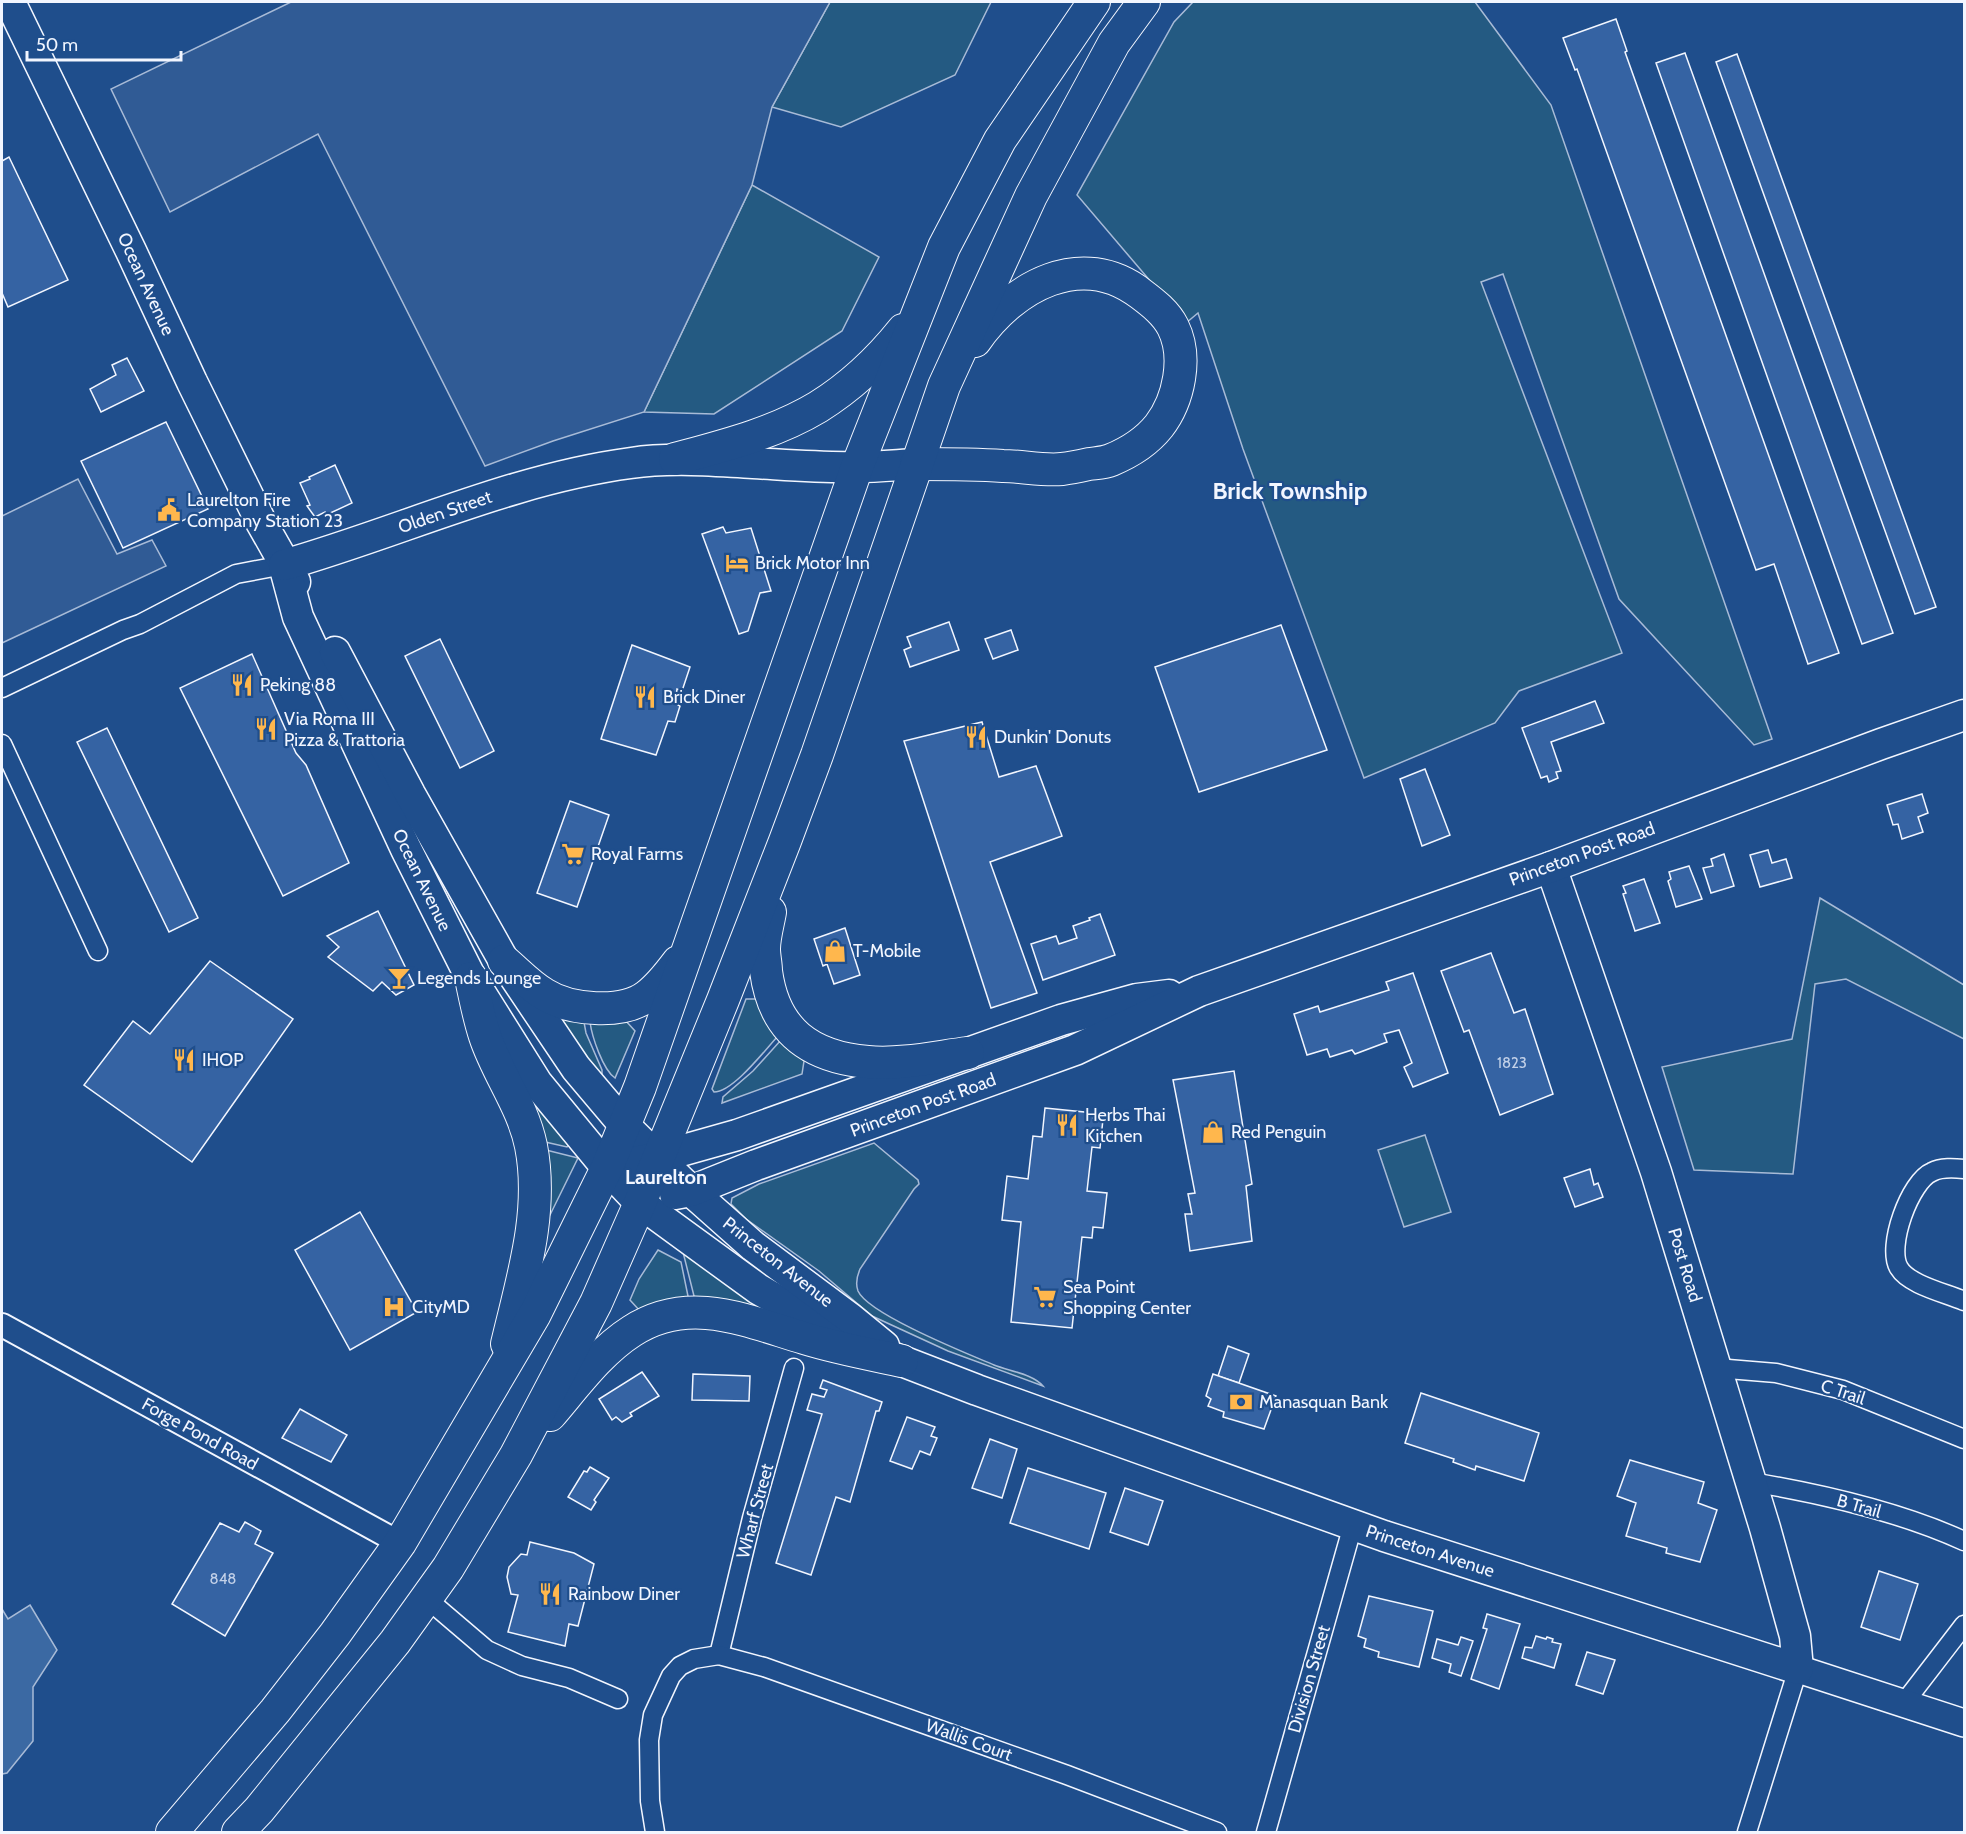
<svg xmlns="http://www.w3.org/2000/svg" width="1966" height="1834" font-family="Cabin,sans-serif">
  <rect width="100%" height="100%" fill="#1f4e8c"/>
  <g fill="#245a82" stroke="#a8bbd7" stroke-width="1.5">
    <polygon points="830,2 991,2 955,75 841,127 772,107"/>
    <polygon points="1193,2 1475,2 1551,105 1772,739 1754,745 1619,599 1503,274 1481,282 1622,653 1519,691 1495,723 1364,778 1243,449 1198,313 1186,323 1077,195 1174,22"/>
    <polygon points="752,185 879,257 842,331 714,414 644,412"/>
    <polygon points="1820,898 1964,985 1964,1039 1846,979 1815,984 1793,1174 1694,1170 1662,1067 1792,1039"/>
    <path d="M746 999H758L778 1036C765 1050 733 1092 714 1092L712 1089Z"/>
    <polygon points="559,1015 584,1022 586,1033 602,1070 602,1076 552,1022"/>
    <path d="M625 1020 635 1031 615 1078C603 1070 592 1037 590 1022Z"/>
    <polygon points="781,1040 804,1061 802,1074 722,1103 723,1097 753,1071"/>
    <polygon points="535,1097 573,1140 567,1147 541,1141 529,1101"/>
    <polygon points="1425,1135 1451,1212 1404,1227 1378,1150"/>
    <path d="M874 1143 918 1180 919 1184 914 1189 860 1269C857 1276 855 1283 858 1291 868 1314 968 1354 994 1365 1009 1371 1033 1374 1043 1386L948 1351 872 1316 819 1271 746 1219 731 1204 732 1198 759 1184Z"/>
    <polygon points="542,1149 578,1158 550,1215 542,1213"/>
    <polygon points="682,1248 764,1306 761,1313 695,1300"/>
    <polygon points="658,1250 681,1262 689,1301 640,1311 630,1300 639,1279"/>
  </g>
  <g fill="#305b95" stroke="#a8bbd7" stroke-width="1.5">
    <polygon points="291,2 830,2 772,107 752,185 644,412 553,441 485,466 318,134 170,212 111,89"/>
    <polygon points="78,479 117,554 152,540 166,566 2,643 2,516"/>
  </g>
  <polygon fill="#3b69a3" stroke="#a8bbd7" stroke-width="1.5" points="30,1605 57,1650 33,1687 33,1741 7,1773 2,1774 2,1609 8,1619"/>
  <g fill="#3563a3" stroke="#f2f6ff" stroke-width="1.5">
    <polygon points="1616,19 1627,51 1625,52 1839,653 1808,664 1774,564 1756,570 1577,69 1575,70 1563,38"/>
    <polygon points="1685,53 1893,633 1862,644 1656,63"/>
    <polygon points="1737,54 1936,607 1915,614 1716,62"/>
    <polygon points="9,157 68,280 8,307 2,293 2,161"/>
    <polygon points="127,358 144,391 101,412 90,389 116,375 112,365"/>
    <polygon points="166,422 208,509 123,548 81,461"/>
    <polygon points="335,465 352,503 326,515 325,512 315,517 307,506 310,505 300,483 310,479 309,477"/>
    <polygon points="723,527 726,533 751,528 771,591 760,593 748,631 739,634 702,534"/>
    <polygon points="949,622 959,650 910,667 904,650 911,647 907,637"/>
    <polygon points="1281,625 1327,750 1199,792 1155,667"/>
    <polygon points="1011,630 1018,650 993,659 985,639"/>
    <polygon points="440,639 494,751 460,768 405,656"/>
    <polygon points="632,645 690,667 682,691 677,689 675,703 680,706 675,722 668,721 656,755 601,739"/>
    <polygon points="252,654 296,753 306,765 349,863 283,896 180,688"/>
    <polygon points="1595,701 1604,723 1551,742 1561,771 1556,772 1558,778 1549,782 1547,776 1541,778 1522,728"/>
    <polygon points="982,722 999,777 1036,766 1062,836 990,862 1037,993 991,1008 904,741"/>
    <polygon points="107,728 198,918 169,932 77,742"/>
    <polygon points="1425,769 1450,835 1422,846 1400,779"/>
    <polygon points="1922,794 1928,813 1918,817 1923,832 1902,839 1898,824 1893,825 1887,805"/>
    <polygon points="570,801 609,815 577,907 537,893"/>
    <polygon points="1768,850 1772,863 1786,859 1792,878 1760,887 1750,855"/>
    <polygon points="1724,854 1734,886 1711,893 1703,868 1713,866 1711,859"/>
    <polygon points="1689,866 1702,899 1676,907 1668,881 1671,879 1669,872"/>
    <polygon points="1644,879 1660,923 1635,931 1623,894 1626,893 1623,886"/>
    <polygon points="378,911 414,985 396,995 382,982 373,991 328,957 339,947 327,936"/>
    <polygon points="1100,914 1115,955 1043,980 1031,944 1056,936 1059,944 1077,938 1073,926 1090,920 1089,918"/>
    <polygon points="845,928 860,975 834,984 827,964 823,966 814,939"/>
    <polygon points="1491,953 1514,1013 1525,1009 1553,1094 1500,1115 1469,1030 1464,1032 1441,971"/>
    <polygon points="210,961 293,1019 192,1162 84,1085 133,1021 150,1034"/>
    <polygon points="1413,973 1448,1073 1413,1087 1404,1067 1412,1063 1399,1030 1384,1034 1387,1042 1355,1054 1352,1050 1330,1057 1327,1049 1307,1055 1294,1014 1318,1006 1320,1012 1389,990 1386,982"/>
    <polygon points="1234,1071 1252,1184 1246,1186 1252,1241 1190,1251 1185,1214 1192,1214 1188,1194 1195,1193 1173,1080"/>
    <polygon points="1045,1108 1094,1113 1093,1118 1103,1119 1100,1148 1092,1147 1087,1191 1107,1193 1103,1228 1093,1227 1092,1238 1082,1237 1072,1328 1011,1322 1021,1222 1002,1220 1007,1176 1028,1179 1033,1136 1042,1137"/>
    <polygon points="1590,1169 1594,1185 1598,1183 1603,1197 1575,1207 1564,1178"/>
    <polygon points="360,1212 417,1312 350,1350 295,1250"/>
    <polygon points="1228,1346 1249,1354 1239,1383 1218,1376"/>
    <polygon points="642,1372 659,1396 630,1413 632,1416 622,1422 616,1417 612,1420 599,1399"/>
    <polygon points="693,1374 750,1376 749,1401 692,1400"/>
    <polygon points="1213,1374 1276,1396 1264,1429 1223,1417 1224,1412 1208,1406 1211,1399 1206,1396"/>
    <polygon points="823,1380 882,1402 879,1411 876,1411 850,1502 836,1497 811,1575 776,1563 822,1414 807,1410 812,1394 824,1397 827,1390 820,1388"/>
    <polygon points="1421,1393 1539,1433 1524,1481 1476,1466 1475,1470 1453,1462 1454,1459 1405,1443"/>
    <polygon points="300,1409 347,1435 331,1462 282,1438"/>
    <polygon points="907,1417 935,1427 931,1436 937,1438 930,1455 920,1451 912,1469 890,1461"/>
    <polygon points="990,1439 1017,1449 1002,1498 972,1488"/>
    <polygon points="1630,1460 1704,1482 1698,1503 1717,1510 1700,1562 1666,1553 1667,1548 1626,1536 1636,1503 1617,1496"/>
    <polygon points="590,1467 609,1478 594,1500 596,1502 591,1510 568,1497 584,1471 587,1472"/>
    <polygon points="1028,1468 1106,1493 1089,1549 1010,1523"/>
    <polygon points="1125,1488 1163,1501 1148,1545 1110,1532"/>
    <polygon points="245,1522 261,1531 255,1544 273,1553 225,1636 172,1604 220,1523 239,1532"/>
    <polygon points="530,1542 574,1553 594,1564 578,1626 569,1624 565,1646 508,1632 518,1595 511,1594 507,1577 509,1567 521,1554 527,1555"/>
    <polygon points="1879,1571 1918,1584 1900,1640 1861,1627"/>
    <polygon points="1369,1596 1433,1611 1419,1667 1378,1657 1379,1652 1364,1647 1366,1639 1358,1636"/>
    <polygon points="1487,1614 1520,1624 1499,1689 1471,1679 1487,1629 1483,1628"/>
    <polygon points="1536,1636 1546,1639 1547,1637 1553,1639 1552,1642 1561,1644 1554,1668 1522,1658 1525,1647 1532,1648"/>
    <polygon points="1461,1637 1473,1641 1461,1676 1449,1672 1451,1664 1432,1658 1437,1639 1458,1645"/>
    <polygon points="1587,1652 1615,1660 1603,1694 1576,1685"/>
  </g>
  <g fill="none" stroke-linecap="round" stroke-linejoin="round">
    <g stroke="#f2f6ff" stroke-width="21">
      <g id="minor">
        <polyline points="2,688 123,630 140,624 236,574 284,565"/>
        <polyline points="2,744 98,951"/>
        <path d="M1964 1169C1954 1168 1941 1167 1932 1172 1910 1181 1886 1247 1899 1268 1909 1285 1946 1293 1964 1301"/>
        <polyline points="1716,1368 1776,1373 1843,1390 1964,1439"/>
        <path d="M1751 1482C1823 1494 1898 1511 1964 1541"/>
        <polyline points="426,1598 487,1650 522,1666 569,1678 618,1699"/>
        <polyline points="719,1655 752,1518 794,1368"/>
        <polyline points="1904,1703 1964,1625"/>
        <polyline points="655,1832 650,1801 649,1740 653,1715 671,1676 680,1666 694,1659 719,1655 764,1667 1067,1775 1217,1832"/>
        <polyline points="1266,1832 1353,1525"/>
        <polyline points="1747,1832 1798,1669"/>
      </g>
    </g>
    <g stroke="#f2f6ff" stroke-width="26">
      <polyline id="tertiary" points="2,1325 400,1543"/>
    </g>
    <g stroke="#f2f6ff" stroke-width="30">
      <polyline id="secondary" points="1798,1669 1964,1723"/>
    </g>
    <g stroke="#f2f6ff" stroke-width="33">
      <g id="primary">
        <polyline points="10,2 131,251 192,382 261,522 295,582"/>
        <polyline points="284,565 298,617 406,849 471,978 537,1083 607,1168 640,1203 758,1289 845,1339 977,1390 1384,1536 1798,1669 1795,1636 1765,1528 1656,1172 1551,867"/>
        <path d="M284 565C400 532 511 479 631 463 672 457 712 461 753 463 788 465 823 468 857 467 877 467 897 465 916 464"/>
        <polyline points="335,652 410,794 504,961 576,1068 625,1126 691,1191 753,1246 851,1319 884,1346"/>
        <polyline points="607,1168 659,1157 737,1135 1061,1020 1137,999 1169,995"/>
        <polyline points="675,1194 691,1191 756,1165 1075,1050 1199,991 1551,867 1881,744 1964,715"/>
      </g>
    </g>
    <g stroke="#f2f6ff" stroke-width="34">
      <g id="trunk">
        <path d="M675 459C723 446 775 433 818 407 850 387 879 360 903 330"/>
        <path d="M916 464C945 464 974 464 1003 466 1022 466 1043 471 1062 469 1071 468 1080 466 1089 464 1096 463 1104 463 1111 460 1128 453 1147 441 1159 426 1179 400 1188 357 1173 327 1166 313 1153 303 1141 294 1082 248 1013 286 975 341"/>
        <path d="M770 912C768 924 764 937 764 949 764 956 766 964 766 971 774 1031 810 1057 868 1062 900 1065 936 1057 968 1053"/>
        <path d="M504 961C517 972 530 986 544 994 569 1010 622 1015 647 996 659 987 669 974 678 962"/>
        <path d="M471 978C475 998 479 1018 485 1036 497 1073 523 1106 531 1146 544 1212 522 1280 507 1344"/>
        <path d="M550 1415C575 1386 599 1352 632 1331 689 1294 747 1321 804 1338 836 1348 869 1354 902 1361"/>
        <polyline points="172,1832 275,1711 335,1634 400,1543 535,1314 607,1168 640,1087 857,467 944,247 1000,140 1094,2"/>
        <polyline points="238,1832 259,1810 395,1642 448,1568 516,1455 596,1303 640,1203 723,1000 785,841 817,755 944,386 1031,196 1114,43 1144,2"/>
      </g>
    </g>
    <use href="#minor" stroke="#1f4e8c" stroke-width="18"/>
    <use href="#tertiary" stroke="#1f4e8c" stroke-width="22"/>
    <use href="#secondary" stroke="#1f4e8c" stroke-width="27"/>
    <use href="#primary" stroke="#1f4e8c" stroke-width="30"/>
    <use href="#trunk" stroke="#1f4e8c" stroke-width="32"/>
    <polyline stroke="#f2f6ff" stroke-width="1.5" stroke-dasharray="8 3" stroke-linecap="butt" points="462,2 465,2"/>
  </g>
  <defs>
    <g id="civic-bare" transform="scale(1.8)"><path d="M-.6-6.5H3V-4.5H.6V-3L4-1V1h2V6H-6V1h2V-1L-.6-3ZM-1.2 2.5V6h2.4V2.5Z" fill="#ffb74d" stroke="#1f4e8c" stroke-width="2.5" paint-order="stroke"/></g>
    <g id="hotel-bare" transform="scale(1.8)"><path d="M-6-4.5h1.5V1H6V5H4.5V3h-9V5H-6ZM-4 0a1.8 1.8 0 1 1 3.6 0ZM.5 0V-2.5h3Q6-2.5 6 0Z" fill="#ffb74d" stroke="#1f4e8c" stroke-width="2.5" paint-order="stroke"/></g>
    <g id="restaurant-bare" transform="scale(1.8)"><path d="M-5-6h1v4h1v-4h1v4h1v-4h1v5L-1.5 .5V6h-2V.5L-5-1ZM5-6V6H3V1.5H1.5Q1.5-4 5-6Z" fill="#ffb74d" stroke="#1f4e8c" stroke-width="2.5" paint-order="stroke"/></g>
    <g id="supermarket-bare" transform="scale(1.8)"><path d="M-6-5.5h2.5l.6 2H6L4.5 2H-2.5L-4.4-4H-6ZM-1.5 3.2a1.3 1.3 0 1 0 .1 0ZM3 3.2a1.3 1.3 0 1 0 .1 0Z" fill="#ffb74d" stroke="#1f4e8c" stroke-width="2.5" paint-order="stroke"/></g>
    <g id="shop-bare" transform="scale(1.8)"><path d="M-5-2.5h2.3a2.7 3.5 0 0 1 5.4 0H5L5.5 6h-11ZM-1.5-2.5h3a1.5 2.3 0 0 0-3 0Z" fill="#ffb74d" stroke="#1f4e8c" stroke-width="2.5" paint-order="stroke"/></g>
    <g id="bar-bare" transform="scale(1.8)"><path d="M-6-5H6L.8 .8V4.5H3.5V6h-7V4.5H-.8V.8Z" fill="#ffb74d" stroke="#1f4e8c" stroke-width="2.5" paint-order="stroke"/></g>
    <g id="hospital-bare" transform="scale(1.8)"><path d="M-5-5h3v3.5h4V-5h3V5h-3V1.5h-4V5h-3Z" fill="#ffb74d" stroke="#1f4e8c" stroke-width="2.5" paint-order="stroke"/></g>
    <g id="bank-bare" transform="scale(1.8)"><path d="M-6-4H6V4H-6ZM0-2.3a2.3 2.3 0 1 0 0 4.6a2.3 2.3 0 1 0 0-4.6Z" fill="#ffb74d" stroke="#1f4e8c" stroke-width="2.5" paint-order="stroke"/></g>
  </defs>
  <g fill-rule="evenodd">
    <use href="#civic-bare" x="169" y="510"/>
    <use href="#hotel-bare" x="737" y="563"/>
    <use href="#restaurant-bare" x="242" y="685"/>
    <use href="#restaurant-bare" x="645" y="697"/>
    <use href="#restaurant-bare" x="266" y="729"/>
    <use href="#restaurant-bare" x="976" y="737"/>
    <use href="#supermarket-bare" x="573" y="854"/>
    <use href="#shop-bare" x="835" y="951"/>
    <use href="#bar-bare" x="399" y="978"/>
    <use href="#restaurant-bare" x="184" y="1060"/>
    <use href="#restaurant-bare" x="1067" y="1125"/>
    <use href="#shop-bare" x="1213" y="1132"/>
    <use href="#supermarket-bare" x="1045" y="1297"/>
    <use href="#hospital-bare" x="394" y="1307"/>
    <use href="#bank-bare" x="1241" y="1402"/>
    <use href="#restaurant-bare" x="550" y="1594"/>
  </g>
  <g text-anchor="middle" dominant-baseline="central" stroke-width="4.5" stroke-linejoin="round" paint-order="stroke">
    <g font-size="15" fill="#c3d1e8">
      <text x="1512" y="1063">1823</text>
      <text x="223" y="1579">848</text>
    </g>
    <g font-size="18" fill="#f2f6ff" stroke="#1f4e8c">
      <text transform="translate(146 284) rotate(65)">Ocean Avenue</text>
      <text transform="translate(445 512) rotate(-19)">Olden Street</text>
      <text transform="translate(1582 854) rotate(-20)">Princeton Post Road</text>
      <text transform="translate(422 880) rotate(64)">Ocean Avenue</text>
      <text transform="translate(923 1105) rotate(-20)">Princeton Post Road</text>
      <text transform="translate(778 1262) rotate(38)">Princeton Avenue</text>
      <text transform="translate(1685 1265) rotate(73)">Post Road</text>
      <text transform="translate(1843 1392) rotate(18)">C Trail</text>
      <text transform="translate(200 1434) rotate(29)">Forge Pond Road</text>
      <text transform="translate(1859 1506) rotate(16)">B Trail</text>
      <text transform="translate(755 1511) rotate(-75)">Wharf Street</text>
      <text transform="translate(1430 1551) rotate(18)">Princeton Avenue</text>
      <text transform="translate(1309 1679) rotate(-74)">Division Street</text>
      <text transform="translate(969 1740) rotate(20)">Wallis Court</text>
    </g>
    <g font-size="18" fill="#f2f6ff" stroke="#1f4e8c" text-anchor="start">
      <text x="187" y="500">Laurelton Fire<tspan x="187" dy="21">Company Station 23</tspan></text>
      <text x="755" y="563">Brick Motor Inn</text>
      <text x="260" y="685">Peking 88</text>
      <text x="663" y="697">Brick Diner</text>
      <text x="284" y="719">Via Roma III<tspan x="284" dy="21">Pizza &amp; Trattoria</tspan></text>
      <text x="994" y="737">Dunkin' Donuts</text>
      <text x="591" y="854">Royal Farms</text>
      <text x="853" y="951">T-Mobile</text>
      <text x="417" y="978">Legends Lounge</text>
      <text x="202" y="1060">IHOP</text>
      <text x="1085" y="1115">Herbs Thai<tspan x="1085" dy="21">Kitchen</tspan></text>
      <text x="1231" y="1132">Red Penguin</text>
      <text x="1063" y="1287">Sea Point<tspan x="1063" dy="21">Shopping Center</tspan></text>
      <text x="412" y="1307">CityMD</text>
      <text x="1259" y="1402">Manasquan Bank</text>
      <text x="568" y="1594">Rainbow Diner</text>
    </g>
    <g font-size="20" font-weight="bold" fill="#f2f6ff" stroke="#1f4e8c">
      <text x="666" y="1177">Laurelton</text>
    </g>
    <g font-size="24" font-weight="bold" fill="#f2f6ff" stroke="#1f4e8c">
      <text x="1290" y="490">Brick Township</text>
    </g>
  </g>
  <rect width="1966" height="1834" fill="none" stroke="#f2f6ff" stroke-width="6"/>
  <path d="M27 51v9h154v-9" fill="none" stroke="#f2f6ff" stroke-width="3"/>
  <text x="36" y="51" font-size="18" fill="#f2f6ff" stroke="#1f4e8c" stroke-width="4.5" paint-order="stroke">50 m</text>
</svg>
